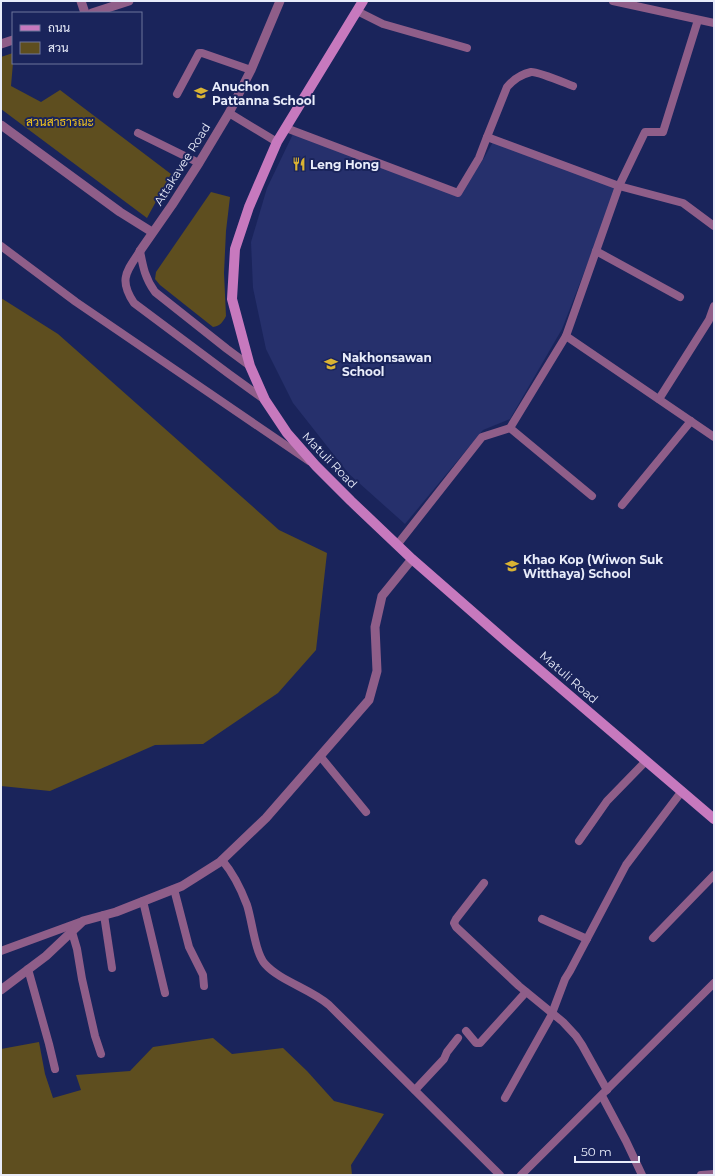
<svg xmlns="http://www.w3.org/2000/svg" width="715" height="1176" font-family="Montserrat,Sarabun,sans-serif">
  <rect width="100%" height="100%" fill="#1a245b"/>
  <polygon fill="#26306c" points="293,134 459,195 484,158 493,142 617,188 562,329 510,419 483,430 405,524 349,474 293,403 266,349 253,288 251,242 267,188"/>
  <g fill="#5e4e1f">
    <polygon points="13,53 13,63 11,86 41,102 60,90 171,174 147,218 1,109 1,57"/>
    <path d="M211 192 230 197 226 231 224 273 226 316C223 322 220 326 213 327L160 285 155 279 156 272Z"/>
    <polygon points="1,298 58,334 279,530 327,553 316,650 278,693 203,744 155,745 50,791 1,786"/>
    <polygon points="213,1038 232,1054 283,1048 307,1071 334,1101 384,1114 351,1165 352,1175 1,1175 1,1049 39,1042 45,1074 53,1098 81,1090 76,1075 130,1071 153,1047"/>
  </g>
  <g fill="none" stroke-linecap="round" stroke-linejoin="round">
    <g stroke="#8f5e89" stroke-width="8">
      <polyline points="613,1 714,23"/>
      <polyline points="357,11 383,24 467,48"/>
      <polyline points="177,94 199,53 202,53 251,70"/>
      <polyline points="229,113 277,142"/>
      <polyline points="286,128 458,193 479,158 487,137 619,186 683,203 714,226"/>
      <polyline points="138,133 199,163"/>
      <path d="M487 137 507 87C513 80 522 74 531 72 537 71 565 83 573 86"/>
      <polyline points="1,246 76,302 309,461"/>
      <path d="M140 251C127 271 118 279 134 303L229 374 265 400"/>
      <path d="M140 251C143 267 145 278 155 292L227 349 250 366"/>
      <polyline points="596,251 680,297"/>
      <polyline points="566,336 714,437"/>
      <polyline points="659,399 709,320 714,306"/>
      <polyline points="510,428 592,496"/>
      <polyline points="622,505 691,421"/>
      <polyline points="397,545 482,437 510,428 566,336 619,186 645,132 663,132 698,20"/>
      <polyline points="320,756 366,812"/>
      <polyline points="579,841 607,801 646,761"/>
      <path d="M222 860C233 873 241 889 247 905 252 920 255 953 265 964 280 981 311 989 329 1005L500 1175"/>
      <polyline points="484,883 456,919 454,923 456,927 519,986 563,1022 576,1036 582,1045 607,1090"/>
      <polyline points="174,889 189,947 203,975 204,986"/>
      <polyline points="143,901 165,993"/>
      <polyline points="104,915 112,968"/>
      <polyline points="542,919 587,939"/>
      <polyline points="72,932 77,949 82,979 95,1036 101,1054"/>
      <polyline points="653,938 714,875"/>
      <polyline points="1,951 80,922"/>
      <polyline points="28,969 49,1044 55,1069"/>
      <polyline points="466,1031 476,1043 480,1043 526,992"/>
      <polyline points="415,1090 444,1059 447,1052 458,1038"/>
      <polyline points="602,1096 626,1141 642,1175"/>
      <polyline points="505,1098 551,1016 565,979 570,971 626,865 682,791"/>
      <polyline points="521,1175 714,983"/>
      <polyline points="701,1175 714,1174"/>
    </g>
    <g stroke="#8f5e89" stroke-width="9">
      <polyline points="81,1 85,13"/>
      <polyline points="92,13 129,1"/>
      <polyline points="1,44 13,40"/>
      <polyline points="1,125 120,212 152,232"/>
      <polyline points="140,251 172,205 199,163 229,113 251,70 280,1"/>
      <polyline points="1,990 46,956 83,921 116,912 182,886 220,862 266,818 369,700 377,671 375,627 382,596 412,559"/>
    </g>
    <polyline stroke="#c779be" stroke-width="10" points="363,1 277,142 249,207 235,249 232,299 250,366 265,400 287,433 316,466 351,501 412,559 508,643 714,819"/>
  </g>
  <defs>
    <g id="school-bare" transform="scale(1.08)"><path d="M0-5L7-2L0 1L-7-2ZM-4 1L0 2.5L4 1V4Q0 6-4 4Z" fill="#dab333" stroke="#1a245b" stroke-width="2.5" paint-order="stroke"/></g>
    <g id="restaurant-bare" transform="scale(1.08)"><path d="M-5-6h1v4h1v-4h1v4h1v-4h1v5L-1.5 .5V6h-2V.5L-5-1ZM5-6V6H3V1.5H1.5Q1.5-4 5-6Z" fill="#dab333" stroke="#1a245b" stroke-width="2.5" paint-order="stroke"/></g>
  </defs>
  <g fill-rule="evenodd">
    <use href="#school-bare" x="201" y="93"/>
    <use href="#restaurant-bare" x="299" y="164"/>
    <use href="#school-bare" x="331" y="364"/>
    <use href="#school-bare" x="512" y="566"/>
  </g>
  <g text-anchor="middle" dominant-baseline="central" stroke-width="4" stroke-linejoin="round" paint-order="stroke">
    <g font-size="12" font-weight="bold" fill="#e8ecfa" stroke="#1a245b" text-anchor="start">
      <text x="212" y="86">Anuchon<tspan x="212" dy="14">Pattanna School</tspan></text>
      <text x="310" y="164">Leng Hong</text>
      <text x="342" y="357">Nakhonsawan<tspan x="342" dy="14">School</tspan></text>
      <text x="523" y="559">Khao Kop (Wiwon Suk<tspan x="523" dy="14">Witthaya) School</tspan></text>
    </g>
    <g font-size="12" fill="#efc21e" stroke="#1a245b">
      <text x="60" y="121">สวนสาธารณะ</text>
    </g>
    <g font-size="12" fill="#e8ecfa" stroke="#1a245b">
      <text transform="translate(182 164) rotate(-58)">Attakavee Road</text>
      <text transform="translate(330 460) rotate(46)">Matuli Road</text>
      <text transform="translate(569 677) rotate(41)">Matuli Road</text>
    </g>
  </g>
  <rect width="715" height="1176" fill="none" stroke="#e8ecfa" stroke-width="4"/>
  <rect x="12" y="12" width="130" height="52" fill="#1a245b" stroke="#6c749b"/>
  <rect x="20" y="25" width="20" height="6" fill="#c779be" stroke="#6c749b"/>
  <text x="48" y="32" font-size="12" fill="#e8ecfa">ถนน</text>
  <rect x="20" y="42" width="20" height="12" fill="#5e4e1f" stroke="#6c749b"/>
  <text x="48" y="52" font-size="12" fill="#e8ecfa">สวน</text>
  <path d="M575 1156v6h64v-6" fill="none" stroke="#e8ecfa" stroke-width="2"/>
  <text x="581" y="1156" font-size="12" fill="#e8ecfa" stroke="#1a245b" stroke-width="3" paint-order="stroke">50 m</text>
</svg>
